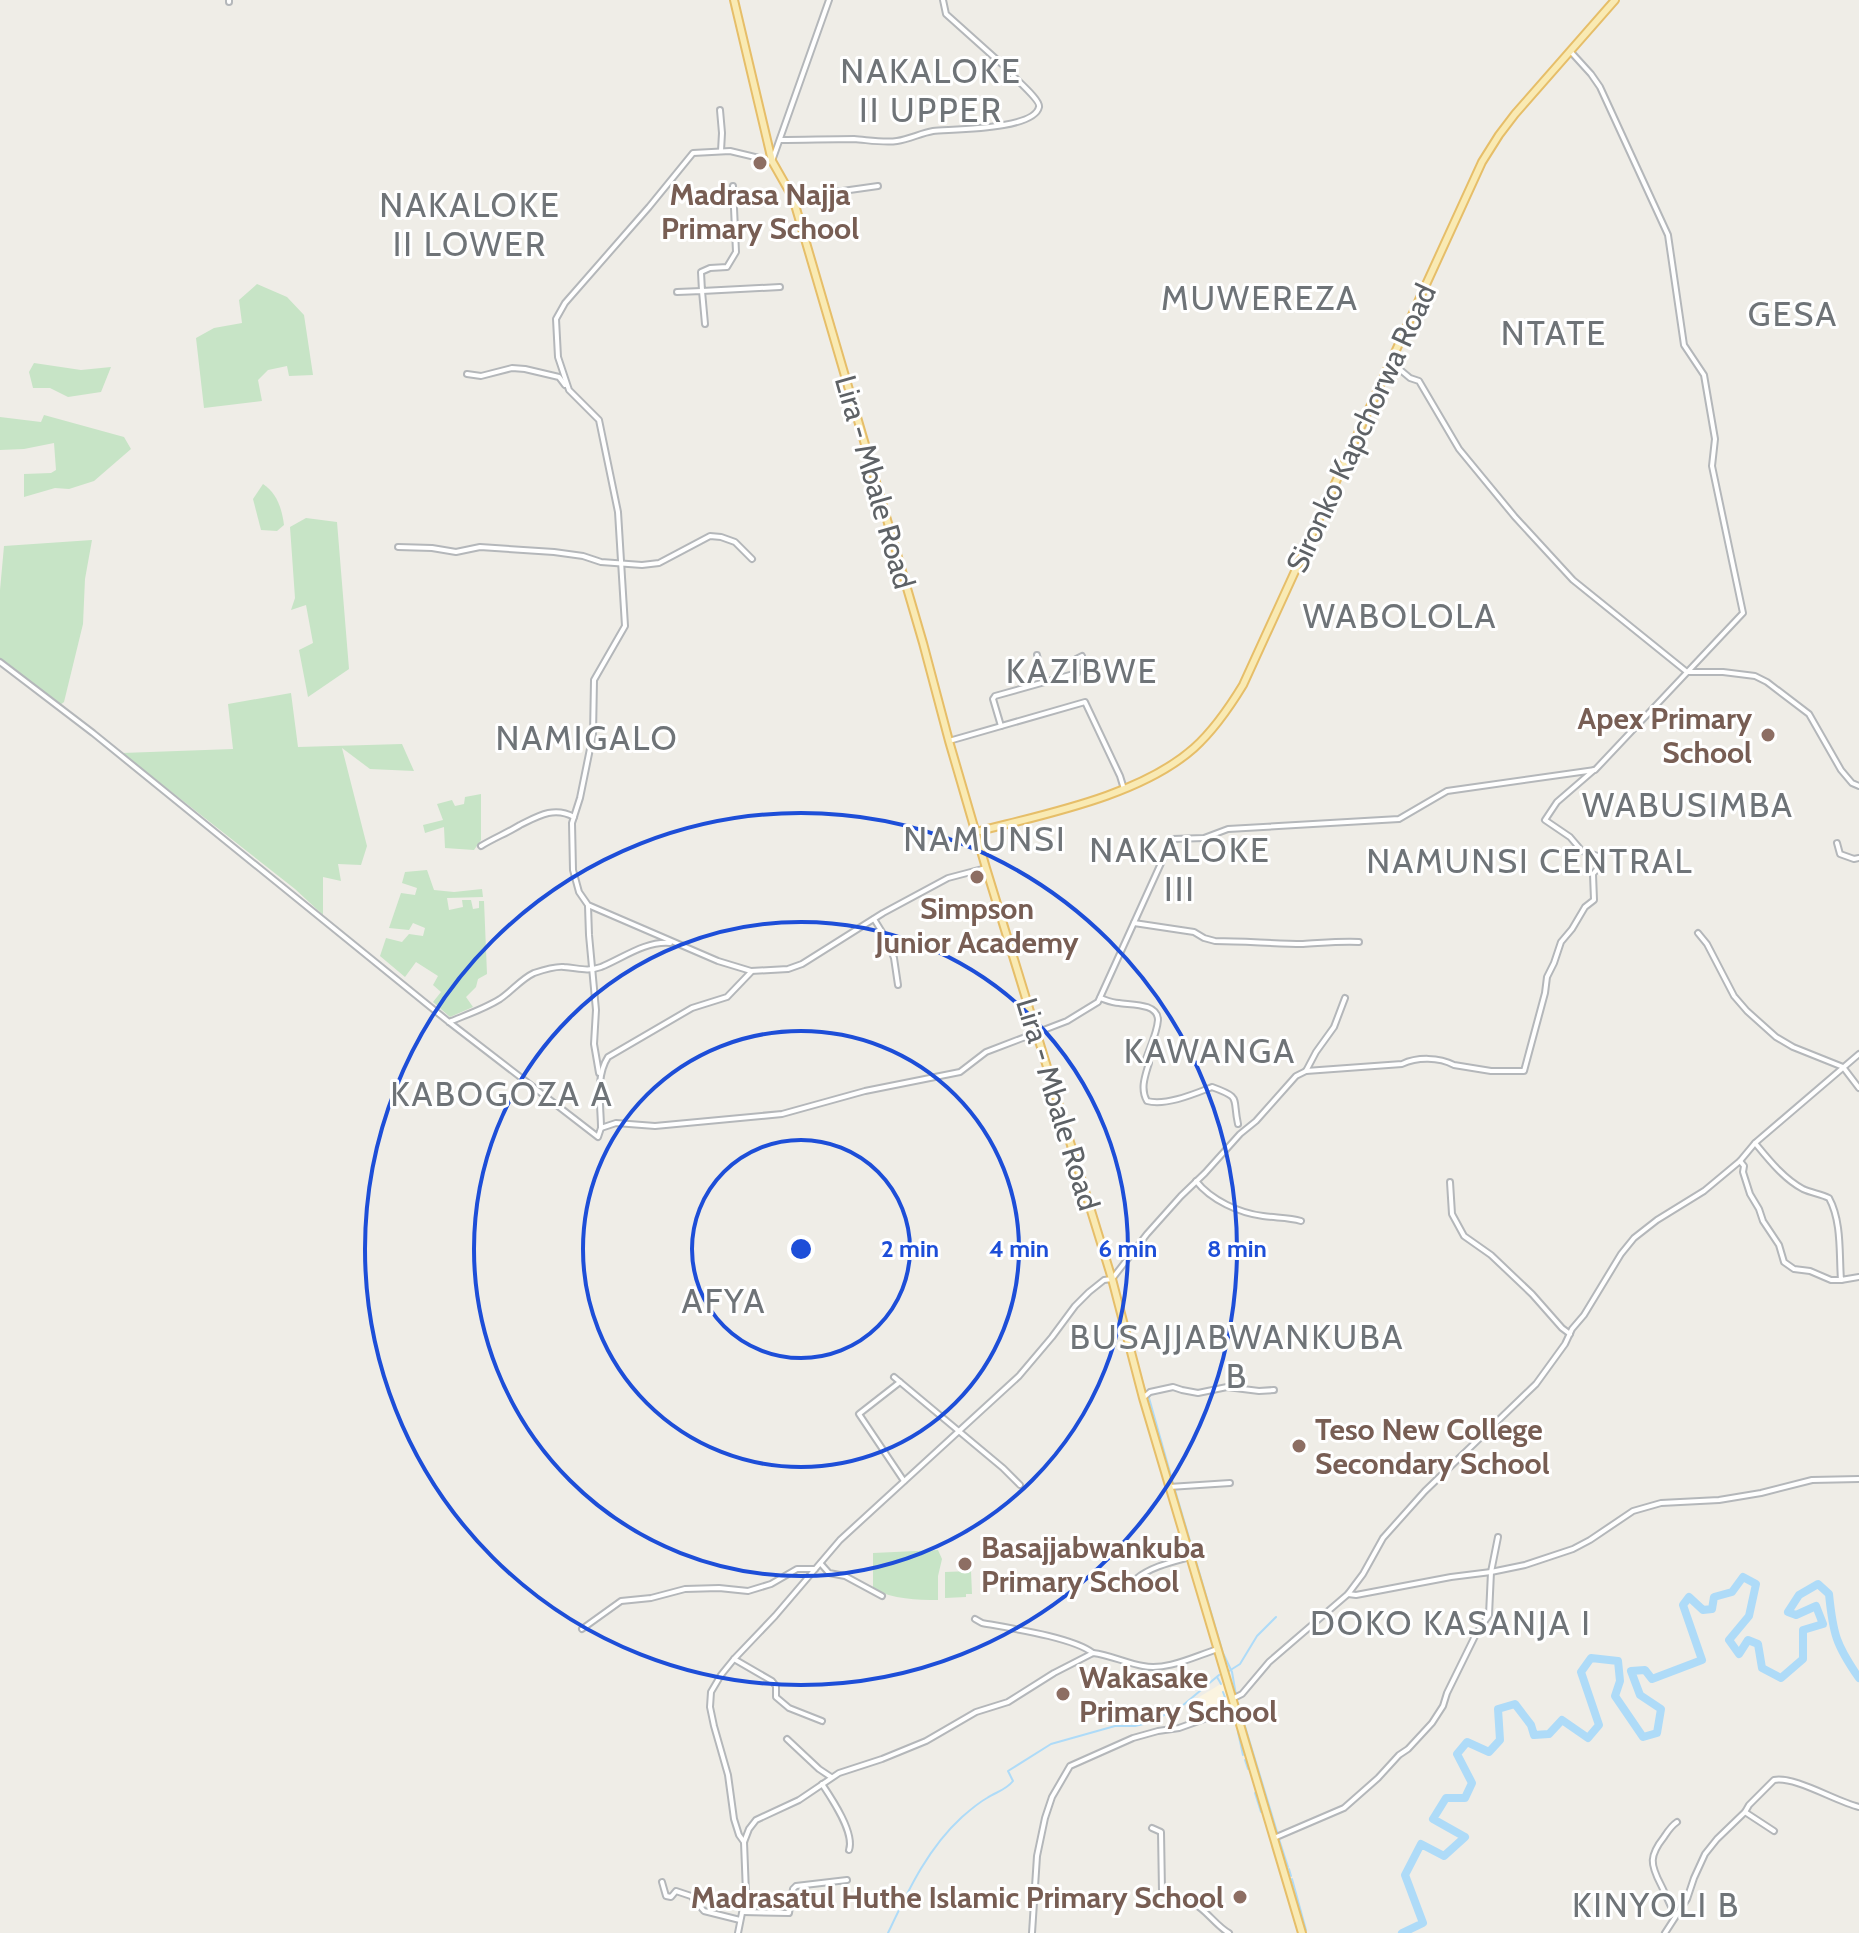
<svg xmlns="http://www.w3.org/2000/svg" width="1859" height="1933" font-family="Cabin,sans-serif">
  <rect width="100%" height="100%" fill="#efede7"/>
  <polygon fill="#fbf4e0" points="1224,1682 1231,1706 1201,1717 1191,1702"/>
  <g fill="#c7e4c6">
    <polygon points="257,284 287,297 304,315 313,375 289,376 287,366 268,370 258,380 262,401 204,408 196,338 214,328 242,323 239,300"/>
    <polygon points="34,363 81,370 111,367 101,392 68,397 50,388 33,388 29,372"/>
    <polygon points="44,415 124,437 131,449 94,481 69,489 55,488 24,497 24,474 51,473 56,470 54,443 24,449 0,450 0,417 41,422"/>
    <path d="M263 484C277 493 282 509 284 525L277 531 261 530 253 499Z"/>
    <polygon points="306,518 337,522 349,669 308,697 299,650 313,643 306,605 291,610 295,598 290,527"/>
    <polygon points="92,540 85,579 83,624 64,702 60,705 0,659 0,590 4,546"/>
    <polygon points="291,693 298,747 402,744 414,771 370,769 342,748 367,846 361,865 338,864 341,881 323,877 323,915 295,889 122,753 233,749 228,704"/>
    <polygon points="481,794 481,840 474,850 445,848 444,827 425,833 423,825 443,820 437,804 452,800 455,806 464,804 465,797"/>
    <polygon points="427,870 434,890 454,892 482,889 483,897 447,898 449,910 463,907 462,900 471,900 473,909 479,908 479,901 484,901 487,974 478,979 476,987 466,997 473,1007 450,1017 433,1002 441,992 433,985 438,976 416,962 405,977 380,956 386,938 402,942 409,934 423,936 425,928 413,923 409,930 389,928 401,893 415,895 417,888 402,883 405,872"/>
    <path d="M938 1550 942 1559 938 1576V1600C917 1600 893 1599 873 1589V1553Z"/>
    <polygon points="971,1571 972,1594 966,1594 966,1597 945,1598 945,1572"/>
  </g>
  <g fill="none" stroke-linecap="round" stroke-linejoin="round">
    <g stroke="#aedbf8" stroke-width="2">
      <polyline points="1136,1360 1145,1390"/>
      <polyline points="1149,1398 1173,1483"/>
      <polyline points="1175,1490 1223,1653 1232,1672 1236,1695"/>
      <polyline points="1229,1671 1240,1664 1257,1636 1276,1617"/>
      <polyline points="1217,1677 1221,1684"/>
      <polyline points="1223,1692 1226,1700"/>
      <polyline points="1238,1703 1241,1713"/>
      <polyline points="1230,1713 1234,1720"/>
      <polyline points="1244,1723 1278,1835"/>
      <polyline points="1238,1732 1243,1755"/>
      <polyline points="1245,1760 1248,1769"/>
      <polyline points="1255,1793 1261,1812"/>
      <polyline points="1279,1839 1288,1867"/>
      <polyline points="1289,1869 1291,1876"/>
      <polyline points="1292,1879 1306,1930"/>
      <path d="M888 1933C908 1891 927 1849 962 1817 970 1810 978 1803 987 1798 996 1792 1006 1790 1013 1781L1008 1771 1051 1744 1115 1726H1135L1148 1723 1182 1706 1219 1675"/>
    </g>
    <path stroke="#aedbf8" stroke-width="8" d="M1402 1933 1423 1923 1405 1875 1421 1844 1444 1856 1465 1837 1433 1819 1446 1798H1465L1472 1783 1457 1754 1467 1742 1489 1752 1500 1740 1498 1709 1515 1704 1531 1725 1534 1735 1549 1734 1562 1720 1588 1738 1599 1725 1581 1672 1591 1658 1618 1661 1620 1681 1615 1696 1643 1737 1657 1733 1661 1709 1640 1695 1631 1671 1645 1670 1652 1679 1702 1660 1683 1605 1689 1597 1703 1610 1712 1609 1714 1597 1732 1592 1743 1577 1756 1584 1749 1616 1729 1640 1739 1654 1748 1640 1758 1644 1762 1668 1781 1678 1803 1659V1630L1823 1624 1816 1606 1796 1615 1788 1612 1799 1595 1818 1584 1829 1594C1833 1634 1836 1645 1859 1678"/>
    <g stroke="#b4b7ba" stroke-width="8">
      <g id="minor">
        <polyline points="829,0 772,161 730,151 693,153 649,207 565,303 556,319 558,357 569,390 599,420 618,512 625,626 594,680 593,734 580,798 572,823 573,870 579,892 588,905 718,961 751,971 788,969 802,964 883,913 948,878 986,868"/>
        <polyline points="229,2 229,0"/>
        <polyline points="720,110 722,133 721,151"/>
        <path d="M780 140C804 140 829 139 854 139 868 140 884 143 897 141 910 139 921 133 933 131 952 129 1034 130 1039 107 1041 99 1010 75 1004 66L946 14 943 0"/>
        <polyline points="733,186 736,252 727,267 710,268 701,272 702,291 780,287"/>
        <polyline points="793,198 878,186"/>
        <polyline points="677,292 702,291 705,324"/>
        <polyline points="1391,362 1410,378 1419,381 1459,449 1515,517 1573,580 1687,672 1723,672 1755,676 1767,682 1809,714 1841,770 1852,783 1859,786"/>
        <polyline points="467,374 481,376 512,368 525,369 559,377 565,385"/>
        <polyline points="398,547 432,548 456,552 480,547 554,552 583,556 601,562 642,565 659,563 710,536 721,537 735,542 752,559"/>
        <polyline points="1037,655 1043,682"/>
        <polyline points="0,662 93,733 449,1022 598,1137 601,1128 616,1123 655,1126 782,1114 865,1091 960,1072 986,1052 1067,1021 1098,1002 1172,839 1204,838 1228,829 1399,819 1447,791 1595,770 1743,613 1712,466 1715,439 1704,375 1684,345 1668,235 1600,87 1591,74 1571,52"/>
        <polyline points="1001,726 993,699 995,696 1077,673 1076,659 1082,656"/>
        <polyline points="949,741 1085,702 1120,776 1124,789"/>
        <polyline points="1837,843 1840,854 1854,859 1859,858"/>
        <path d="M481 846C494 838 507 833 520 825 538 816 554 806 574 817"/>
        <polyline points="588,906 589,935 596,1010 594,1044 599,1073"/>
        <polyline points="874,919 887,940 894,958 898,985"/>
        <path d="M1134 923 1194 932 1204 938 1215 941C1245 941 1274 944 1303 944 1322 943 1340 941 1359 942"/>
        <polyline points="1698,933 1707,944 1734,996 1747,1011 1776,1037 1793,1047 1843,1067 1859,1088"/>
        <path d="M1100 998C1106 1000 1112 1003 1119 1003 1131 1005 1158 1003 1158 1020 1157 1033 1150 1047 1146 1059L1149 1063C1145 1076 1140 1089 1147 1101 1166 1106 1194 1094 1212 1087 1242 1098 1232 1097 1238 1124"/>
        <path d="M449 1022C466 1015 484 1009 500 999 512 991 521 979 534 973 543 970 555 966 564 967 579 968 586 972 601 967 623 958 645 941 670 943"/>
        <path d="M1306 1071 1402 1064C1417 1057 1439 1057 1454 1065L1491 1071H1524L1545 993 1547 977 1554 963 1561 942 1572 929 1585 907 1594 900 1593 874 1599 867 1601 857 1582 851 1570 837 1545 820 1557 802 1594 770"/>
        <path d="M601 1128C601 1106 595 1077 608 1057L692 1008 727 997 751 972"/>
        <path d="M1755 1143C1769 1160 1784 1179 1803 1189 1812 1193 1821 1194 1829 1198 1842 1222 1839 1254 1841 1280L1859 1277"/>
        <polyline points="1740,1161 1744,1166 1743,1172 1750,1194 1759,1209 1763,1221 1779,1245 1784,1262 1794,1269 1810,1271 1831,1280 1841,1280"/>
        <path d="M1196 1181C1211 1200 1239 1213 1263 1216 1276 1218 1289 1217 1301 1221"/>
        <polyline points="1450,1182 1452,1214 1464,1236 1491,1255 1532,1294 1562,1328 1570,1334"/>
        <polyline points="894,1377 1003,1468 1020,1485"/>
        <polyline points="900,1382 859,1414 904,1481"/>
        <polyline points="1143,1398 1150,1392 1173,1387 1182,1390 1198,1393 1227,1387 1259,1391 1274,1390"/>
        <polyline points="1169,1487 1230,1483"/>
        <polyline points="821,1564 829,1573 845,1576 882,1596"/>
        <path d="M1136 1579C1150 1567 1172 1562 1190 1557"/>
        <polyline points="1348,1594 1356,1595 1451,1577 1491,1572 1525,1565 1573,1549 1590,1540 1633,1511 1661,1503 1719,1500 1761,1493 1812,1480 1859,1479"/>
        <path d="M975 1619 982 1623C1009 1628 1072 1637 1093 1653"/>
        <polyline points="582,1629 621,1601 651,1598 685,1589 719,1588 748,1591 771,1584 797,1569 815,1569"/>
        <polyline points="734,1659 772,1681 776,1686 776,1697 789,1708 822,1721"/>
        <polyline points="1232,1699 1242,1694 1269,1662 1348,1594 1363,1574 1383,1538 1425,1491 1536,1384 1565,1344 1572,1329 1584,1315 1621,1254 1634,1238 1657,1220 1704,1191 1740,1161 1755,1143 1859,1054"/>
        <polyline points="787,1739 819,1769 831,1777"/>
        <path d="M822 1784C832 1799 855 1833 849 1850"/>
        <polyline points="1745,1812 1774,1831"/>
        <path d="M1152 1828 1161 1832 1162 1891C1174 1897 1188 1899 1199 1907 1210 1915 1218 1927 1229 1933"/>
        <polyline points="1274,1838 1344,1808 1378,1778 1399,1755 1408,1749 1432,1723 1443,1706 1447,1693 1476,1634 1489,1615 1491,1572 1498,1537"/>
        <polyline points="744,1842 739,1835 734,1819 728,1775 714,1726 710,1707 711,1692 721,1675 734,1659 775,1616 840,1540 1019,1376 1052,1337 1075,1306 1089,1292 1104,1280 1112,1279 1147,1234 1181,1196 1205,1173 1240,1134 1256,1121 1296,1076 1306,1071 1316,1052 1334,1027 1345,998"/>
        <polyline points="662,1882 666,1896 671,1897 676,1891 691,1896 704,1911 740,1920"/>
        <polyline points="743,1912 789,1913 793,1889 796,1886 847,1880"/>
        <path d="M1675 1915C1670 1905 1666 1895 1661 1885 1650 1864 1649 1856 1664 1837 1668 1831 1671 1826 1677 1822"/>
        <path d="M738 1933 746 1893 744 1842 749 1829 756 1820 799 1800 839 1773 882 1759 926 1741 976 1712 1008 1702 1054 1673 1093 1653C1110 1655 1126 1663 1143 1666 1167 1671 1195 1656 1218 1649"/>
        <polyline points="1032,1933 1037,1856 1045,1818 1052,1797 1070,1766 1133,1738 1158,1731 1179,1728 1235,1708"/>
        <path d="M1665 1933 1687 1899 1694 1878 1705 1854 1717 1839 1745 1812 1749 1805 1774 1780C1795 1776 1835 1801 1859 1807"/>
      </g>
    </g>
    <g stroke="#e6be69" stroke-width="10">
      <g id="primary">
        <polyline points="734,0 772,161 793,198 923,643 949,741 986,868 1112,1279 1143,1398 1302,1933"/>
        <path d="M976 832C1045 814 1140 796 1194 748 1214 730 1229 708 1243 685L1482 162 1499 135 1515 114 1615 0"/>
      </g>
    </g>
    <use href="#minor" stroke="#fff" stroke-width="4"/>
    <use href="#primary" stroke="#f9eab3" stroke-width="6"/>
  </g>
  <g fill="none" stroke="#1d4ed8" stroke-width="4">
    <circle cx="801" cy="1249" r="109"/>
    <circle cx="801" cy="1249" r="218"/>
    <circle cx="801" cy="1249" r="327"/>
    <circle cx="801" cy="1249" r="436"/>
  </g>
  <g fill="#8d6e63" stroke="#fff" stroke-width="3">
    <circle cx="760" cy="163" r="8"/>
    <circle cx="1768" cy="735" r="8"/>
    <circle cx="977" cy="877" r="8"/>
    <circle cx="1299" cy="1446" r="8"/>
    <circle cx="965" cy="1564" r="8"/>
    <circle cx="1063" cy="1694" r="8"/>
    <circle cx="1240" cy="1897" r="8"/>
  </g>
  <g text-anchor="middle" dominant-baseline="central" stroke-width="6" stroke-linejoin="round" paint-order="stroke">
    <g font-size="30" font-weight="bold" fill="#785e54" stroke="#fff" text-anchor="start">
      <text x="760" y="194" text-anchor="middle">Madrasa Najja<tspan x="760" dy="34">Primary School</tspan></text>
      <text x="1752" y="718" text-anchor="end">Apex Primary<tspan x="1752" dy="34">School</tspan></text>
      <text x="977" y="908" text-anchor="middle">Simpson<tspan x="977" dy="34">Junior Academy</tspan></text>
      <text x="1315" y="1429">Teso New College<tspan x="1315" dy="34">Secondary School</tspan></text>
      <text x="981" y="1547">Basajjabwankuba<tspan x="981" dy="34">Primary School</tspan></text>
      <text x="1079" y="1677">Wakasake<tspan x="1079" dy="34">Primary School</tspan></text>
      <text x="1224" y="1897" text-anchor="end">Madrasatul Huthe Islamic Primary School</text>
    </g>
    <g font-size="30" fill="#5e6266" stroke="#fff">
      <text transform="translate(1361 428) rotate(-65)">Sironko Kapchorwa Road</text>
      <text transform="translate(875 482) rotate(74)">Lira - Mbale Road</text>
      <text transform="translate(1058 1104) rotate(73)">Lira - Mbale Road</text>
    </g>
    <g font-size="34" letter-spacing="2" fill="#6f7478" stroke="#fff">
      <text x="931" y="71">NAKALOKE<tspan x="931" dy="39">II UPPER</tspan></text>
      <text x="470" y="205">NAKALOKE<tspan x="470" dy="39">II LOWER</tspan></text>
      <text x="1260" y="298">MUWEREZA</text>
      <text x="1793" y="314">GESA</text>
      <text x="1554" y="333">NTATE</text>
      <text x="1400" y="616">WABOLOLA</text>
      <text x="1082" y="671">KAZIBWE</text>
      <text x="587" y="738">NAMIGALO</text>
      <text x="1688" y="805">WABUSIMBA</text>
      <text x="985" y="839">NAMUNSI</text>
      <text x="1180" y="850">NAKALOKE<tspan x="1180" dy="39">III</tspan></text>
      <text x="1530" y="861">NAMUNSI CENTRAL</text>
      <text x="1210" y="1051">KAWANGA</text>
      <text x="502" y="1094">KABOGOZA A</text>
      <text x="724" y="1301">AFYA</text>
      <text x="1237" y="1337">BUSAJJABWANKUBA<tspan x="1237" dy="39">B</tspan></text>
      <text x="1451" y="1623">DOKO KASANJA I</text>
      <text x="1656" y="1905">KINYOLI B</text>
    </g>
  </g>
  <circle cx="801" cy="1249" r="12" fill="#1d4ed8" stroke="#fff" stroke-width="4"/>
  <g font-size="24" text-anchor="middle" font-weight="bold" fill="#1d4ed8" stroke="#fff" stroke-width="6" stroke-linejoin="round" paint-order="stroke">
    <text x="910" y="1257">2 min</text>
    <text x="1019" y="1257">4 min</text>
    <text x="1128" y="1257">6 min</text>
    <text x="1237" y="1257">8 min</text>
  </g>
</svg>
